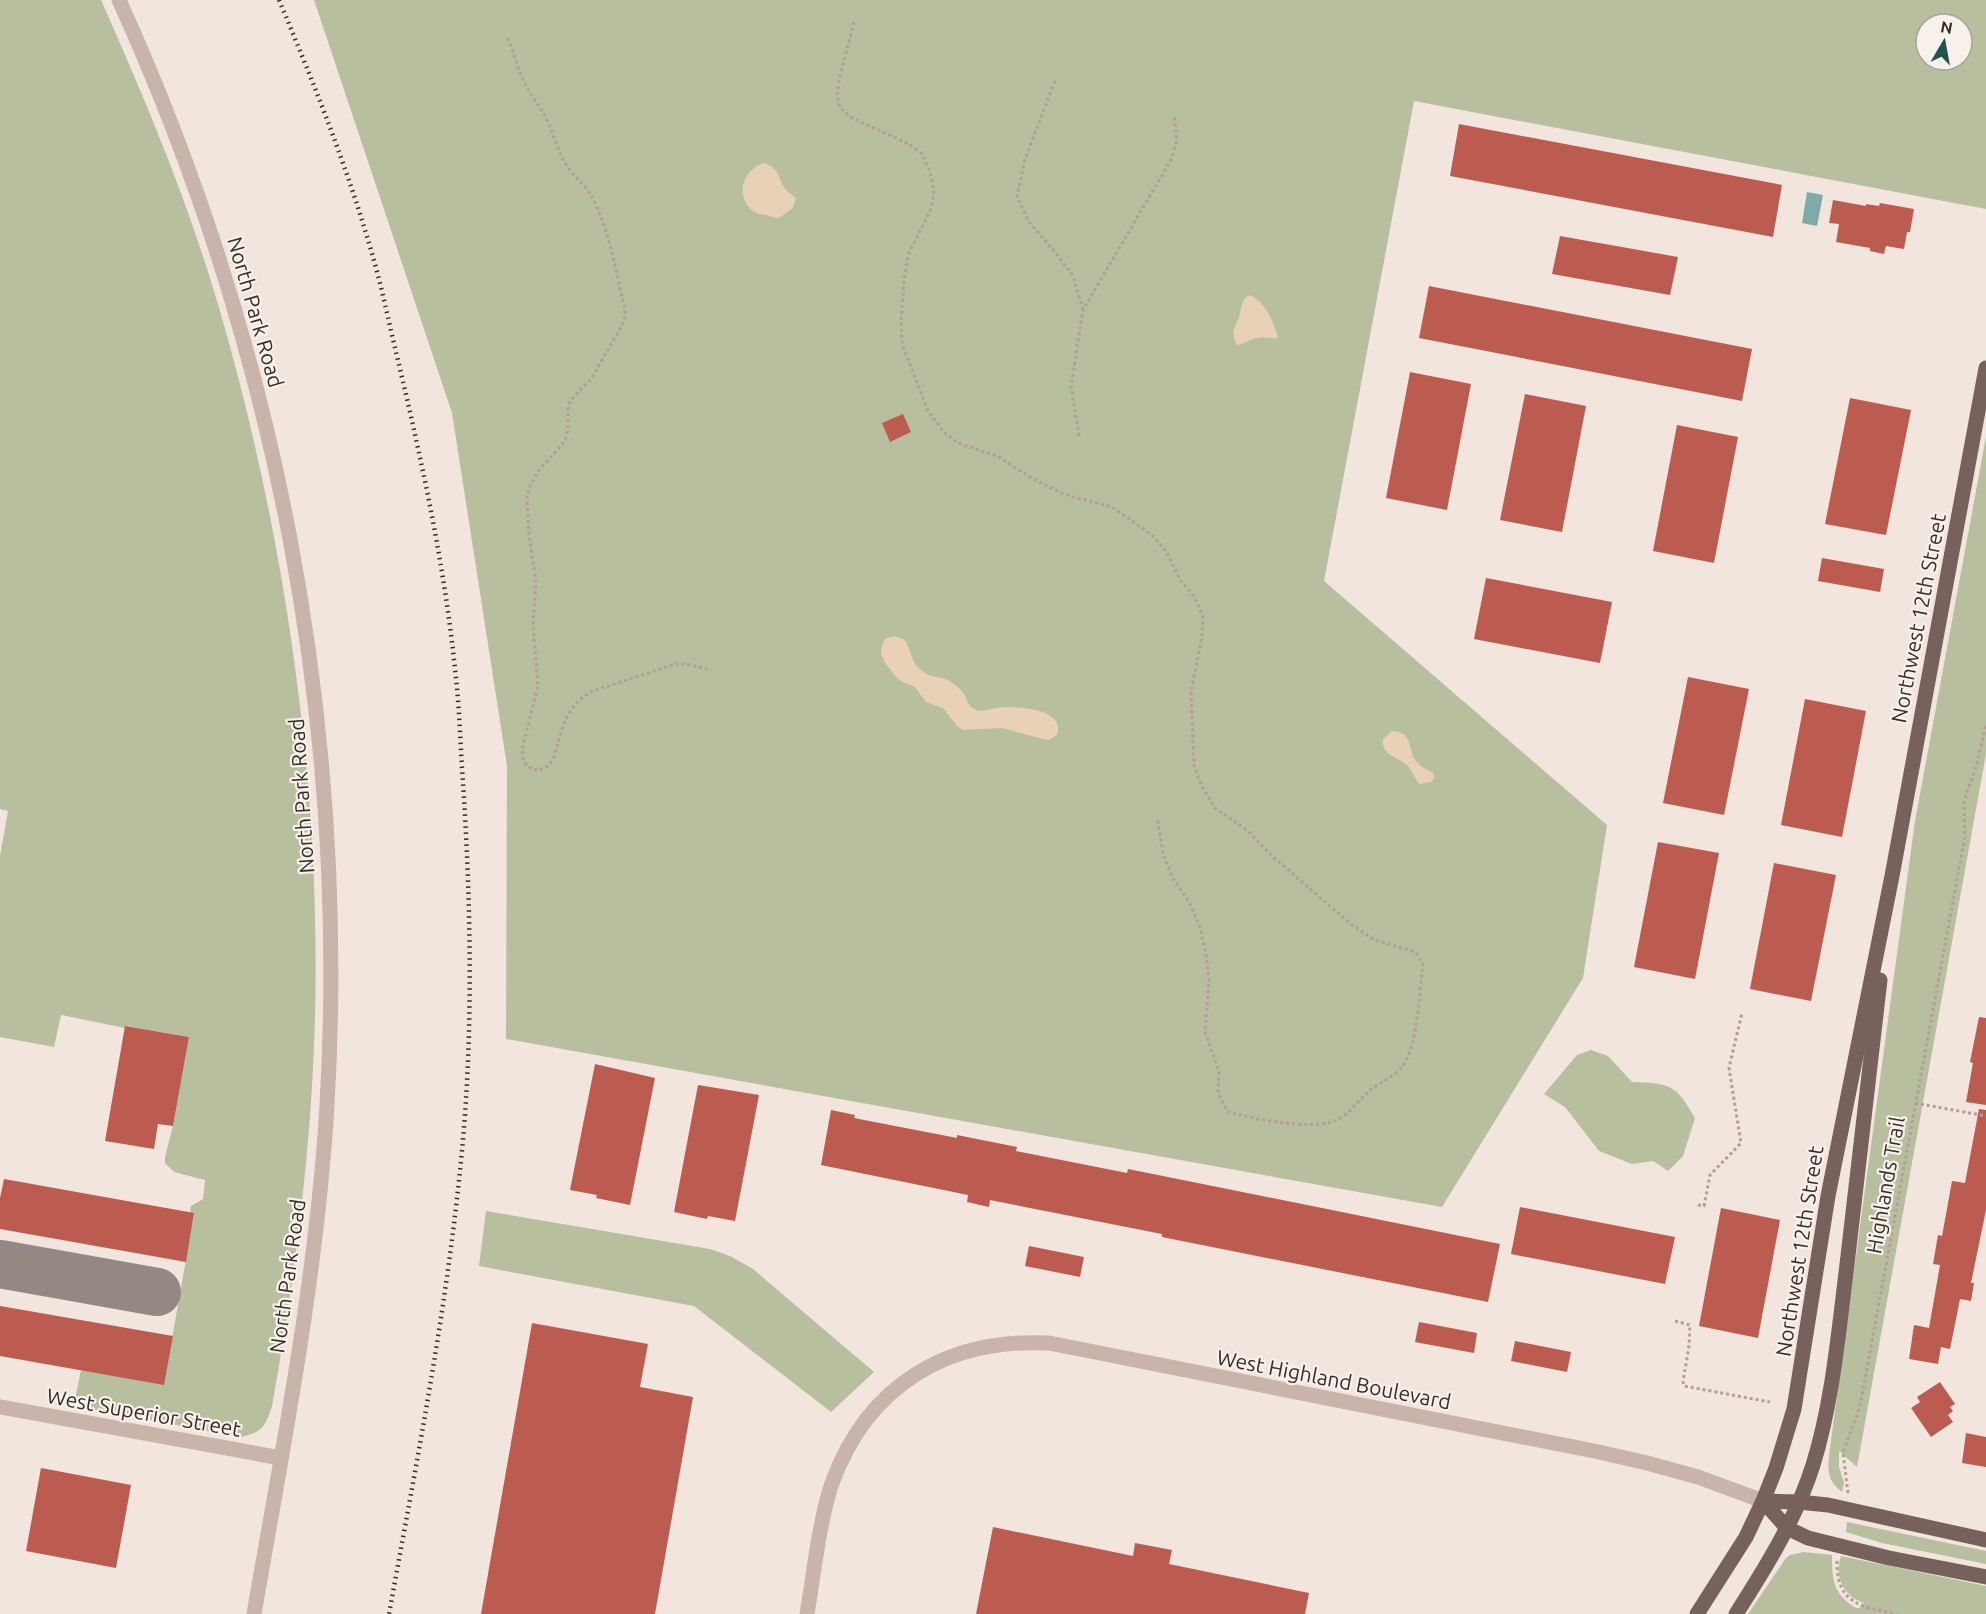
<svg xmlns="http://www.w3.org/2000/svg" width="1986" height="1614" font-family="Ubuntu,sans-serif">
  <rect width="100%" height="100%" fill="#f1e5de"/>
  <g fill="#b8bf9f" fill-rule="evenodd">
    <path d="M0 0H101C146 101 189 204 220 311 288 546 324 803 314 1047 309 1168 293 1288 272 1406 265 1428 262 1432 240 1437L81 1407 75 1400 81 1370 164 1384 194 1214 190 1213 191 1206 203 1199 205 1180 174 1172 165 1163V1157L173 1126 189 1037 126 1026 125 1028 61 1015 54 1047 0 1037V856L8 811 0 809Z"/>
    <path d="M314 0H1986V209L1414 101 1324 581 1607 825 1583 978 1442 1207 506 1039 507 766 452 413ZM1926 24H1962V60H1926Z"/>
    <path d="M1986 437V754L1857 1467 1839 1451V1467L1844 1483 1842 1492C1825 1479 1828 1468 1830 1448L1915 821Z"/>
    <path d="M1591 1050 1608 1056 1632 1082C1671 1083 1676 1085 1695 1118L1683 1156 1668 1171 1653 1161 1632 1164 1599 1151 1565 1107 1544 1094 1577 1055Z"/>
    <polygon points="486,1211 710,1249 730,1256 753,1269 874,1372 831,1412 694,1306 479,1266"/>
    <polygon points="1847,1522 1986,1551 1986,1564 1882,1543 1846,1532"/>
    <path d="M1804 1552 1832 1555C1832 1580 1833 1594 1856 1608H1859L1864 1603C1843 1596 1834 1577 1841 1556L1986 1586V1614H1748L1786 1558 1790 1555Z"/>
  </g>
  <g fill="#e9d1b7">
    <path d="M764 163C778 167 778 176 784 187 787 192 791 194 796 198L793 208 779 218C774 218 771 216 766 215 761 214 756 214 753 211 734 196 743 169 764 163Z"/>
    <path d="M1249 295C1265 301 1274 322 1278 338 1270 339 1264 336 1257 338 1249 339 1245 344 1237 345 1230 332 1235 329 1239 317 1242 307 1240 302 1249 295Z"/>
    <path d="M894 636 903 639 906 642C910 650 912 661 918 667 926 676 931 676 942 678 948 679 957 686 961 690 967 696 966 705 974 709 982 713 988 709 996 708 1014 706 1066 707 1057 735L1048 740 1002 728 963 730 957 726 943 708 926 702 914 686 902 682 896 677 886 664 881 654 882 645 885 639Z"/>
    <path d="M1392 731C1414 731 1407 751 1417 762 1421 767 1428 770 1433 773L1434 778 1431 782 1419 784C1415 779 1413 772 1409 767 1399 756 1381 757 1383 739Z"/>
  </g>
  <polygon fill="#7faba7" points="1807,192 1823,195 1817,226 1802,223"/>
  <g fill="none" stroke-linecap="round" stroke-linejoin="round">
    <polyline stroke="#948884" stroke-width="48" points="0,1264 157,1292"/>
  </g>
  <g fill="#bc5c50">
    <polygon points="1459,124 1782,185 1773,237 1450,176"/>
    <polygon points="1833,200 1866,206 1866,204 1879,206 1880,203 1914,209 1910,232 1907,232 1904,249 1886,246 1884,254 1870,251 1870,248 1836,242 1839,224 1829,223"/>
    <polygon points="1560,236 1678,257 1670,295 1552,274"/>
    <polygon points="1429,286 1752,349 1742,401 1419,338"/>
    <polygon points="1410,372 1471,384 1447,510 1386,498"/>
    <polygon points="1525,394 1586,406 1562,532 1500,520"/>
    <polygon points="1850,398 1911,410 1886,535 1825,524"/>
    <polygon points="903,414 911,432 890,442 882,423"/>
    <polygon points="1677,425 1738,437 1714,563 1653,551"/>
    <polygon points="1822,558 1884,569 1880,592 1818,581"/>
    <polygon points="1486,578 1612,602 1600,663 1474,639"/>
    <polygon points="1688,677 1749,689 1724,815 1663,803"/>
    <polygon points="1805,699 1866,711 1842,837 1781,825"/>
    <polygon points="1658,842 1719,853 1695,979 1634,967"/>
    <polygon points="1774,863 1836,875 1811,1001 1750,989"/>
    <polygon points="1979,1017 1986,1018 1986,1105 1966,1102 1973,1063 1970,1062"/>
    <polygon points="125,1026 189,1037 173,1126 158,1124 154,1149 105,1141"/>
    <polygon points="595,1064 655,1078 630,1205 596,1198 597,1195 570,1190"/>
    <polygon points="698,1085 759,1095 735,1221 708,1216 707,1219 674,1212"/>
    <polygon points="1979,1109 1986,1110 1986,1210 1971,1283 1974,1283 1971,1301 1960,1299 1950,1349 1941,1347 1938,1364 1909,1359 1914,1325 1929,1328 1940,1265 1933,1264 1938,1235 1942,1236 1952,1181 1965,1183"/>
    <polygon points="831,1110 855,1115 854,1118 957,1138 957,1135 1017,1147 1016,1151 1127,1173 1128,1169 1153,1174 1500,1244 1488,1302 1162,1237 1162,1234 990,1200 989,1207 967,1202 968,1195 821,1165"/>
    <polygon points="4,1179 194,1213 186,1262 0,1229 0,1198"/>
    <polygon points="1520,1207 1675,1237 1665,1284 1511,1254"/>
    <polygon points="1721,1208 1780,1220 1758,1338 1699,1326"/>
    <polygon points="1029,1246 1084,1257 1080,1277 1025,1266"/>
    <polygon points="0,1306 173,1336 164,1385 0,1356"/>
    <polygon points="1419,1322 1477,1333 1474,1353 1415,1342"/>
    <polygon points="532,1323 648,1344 640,1387 693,1397 655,1614 481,1614"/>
    <polygon points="1515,1341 1571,1352 1567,1372 1511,1361"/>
    <polygon points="1940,1382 1955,1404 1950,1407 1953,1411 1948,1415 1953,1422 1931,1437 1911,1408 1920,1402 1917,1397"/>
    <polygon points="1966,1433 1986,1437 1986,1467 1962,1463"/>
    <polygon points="41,1468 131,1485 116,1568 26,1551"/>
    <polygon points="993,1527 1133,1556 1135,1543 1172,1550 1169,1564 1309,1593 1305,1614 976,1614"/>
  </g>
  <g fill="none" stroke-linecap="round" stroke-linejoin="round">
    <g stroke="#b49e95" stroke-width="3" stroke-dasharray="3 3" stroke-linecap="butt">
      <path d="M854 22 839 80 837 96 840 108 852 118 909 144 921 153 930 171 934 193 930 211 908 255 904 281 901 322 902 344 928 411 944 432 958 443 997 456 1030 477 1063 494 1112 507 1151 534 1166 551 1180 580 1195 598 1203 618 1202 636 1191 692 1194 765 1202 787 1215 808 1248 831 1272 856 1352 925 1375 940 1415 952 1423 964C1419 995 1419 1030 1407 1059 1401 1073 1385 1080 1373 1088 1360 1097 1352 1112 1339 1119 1316 1132 1251 1119 1227 1111L1218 1093 1219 1072 1205 1032 1209 981 1206 953 1199 924 1189 902 1172 877 1163 853 1157 817"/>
      <path d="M508 38C514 54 519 74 528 89 534 100 542 109 547 120 554 134 557 149 565 163 574 178 588 186 595 203 611 236 616 274 625 309V317L621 327 591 379 570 401 568 409V430L565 441 540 469 530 486 527 496 529 535 536 580 533 625 538 686 522 750 524 762 533 770C542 770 547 768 553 760 562 732 563 710 590 692L675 664H687L711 670"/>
      <polyline points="1055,81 1025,159 1017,197 1029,222 1055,252 1073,276 1083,310"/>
      <polyline points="1079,436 1071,386 1083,310 1172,158 1177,139 1174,115"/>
      <polyline points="1915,1103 1986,1116"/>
      <polyline points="1698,1205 1704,1206 1710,1175 1741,1143 1729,1068 1742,1013"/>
      <polyline points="1675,1321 1690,1325 1689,1346 1683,1382 1684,1386 1770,1402"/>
      <polyline points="1848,1493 1843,1453 1860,1406 1965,836 1964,801 1977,764 1986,724"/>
      <path d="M1837 1561C1836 1604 1862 1607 1897 1614"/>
    </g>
    <g stroke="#c8b4ab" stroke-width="15">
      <path d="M119 0C276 345 349 726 327 1105 317 1276 283 1446 254 1614"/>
      <polyline points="0,1407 281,1458"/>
      <path d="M807 1614C814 1573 819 1522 832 1483 868 1385 947 1338 1049 1343L1599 1452 1647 1463 1698 1477 1763 1501"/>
    </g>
    <g stroke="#77615c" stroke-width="15">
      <polyline points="1763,1501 1787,1528 1808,1538 1889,1558 1986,1577"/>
      <polyline points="1763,1501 1799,1502 1828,1505 1986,1540"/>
      <polyline points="1697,1614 1746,1537 1763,1501 1776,1468 1794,1409 1828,1196 1892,876 1986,368"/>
      <path d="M1736 1614C1766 1567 1796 1519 1813 1465 1832 1404 1838 1337 1846 1273 1858 1176 1869 1078 1880 980"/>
    </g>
    <path stroke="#362c29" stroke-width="4.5" stroke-dasharray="1.5 4.5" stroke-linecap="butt" d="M279 0C315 86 350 174 375 264 383 293 389 323 396 352 421 457 444 562 455 669 459 702 460 735 462 768 470 883 473 1000 465 1115 452 1283 419 1449 389 1614"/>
  </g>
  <g text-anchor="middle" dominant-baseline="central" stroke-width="4.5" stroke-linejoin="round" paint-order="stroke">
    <g font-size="21" fill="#362c29" stroke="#f8f0ea">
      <text transform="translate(256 312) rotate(74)">North Park Road</text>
      <text transform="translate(1918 618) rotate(-79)">Northwest 12th Street</text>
      <text transform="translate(301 796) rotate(-94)">North Park Road</text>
      <text transform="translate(1885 1185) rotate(-80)">Highlands Trail</text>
      <text transform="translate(1799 1251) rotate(-81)">Northwest 12th Street</text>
      <text transform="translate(287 1276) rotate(-82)">North Park Road</text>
      <text transform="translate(1334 1379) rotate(11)">West Highland Boulevard</text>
      <text transform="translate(144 1412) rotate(10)">West Superior Street</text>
    </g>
  </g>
  <g transform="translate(1944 42) rotate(10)"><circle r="28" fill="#f8f0ea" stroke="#aaa29d" stroke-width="1.5"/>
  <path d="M0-4.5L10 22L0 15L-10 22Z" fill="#225551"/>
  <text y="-9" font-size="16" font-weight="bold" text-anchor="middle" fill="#362c29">N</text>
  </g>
</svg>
